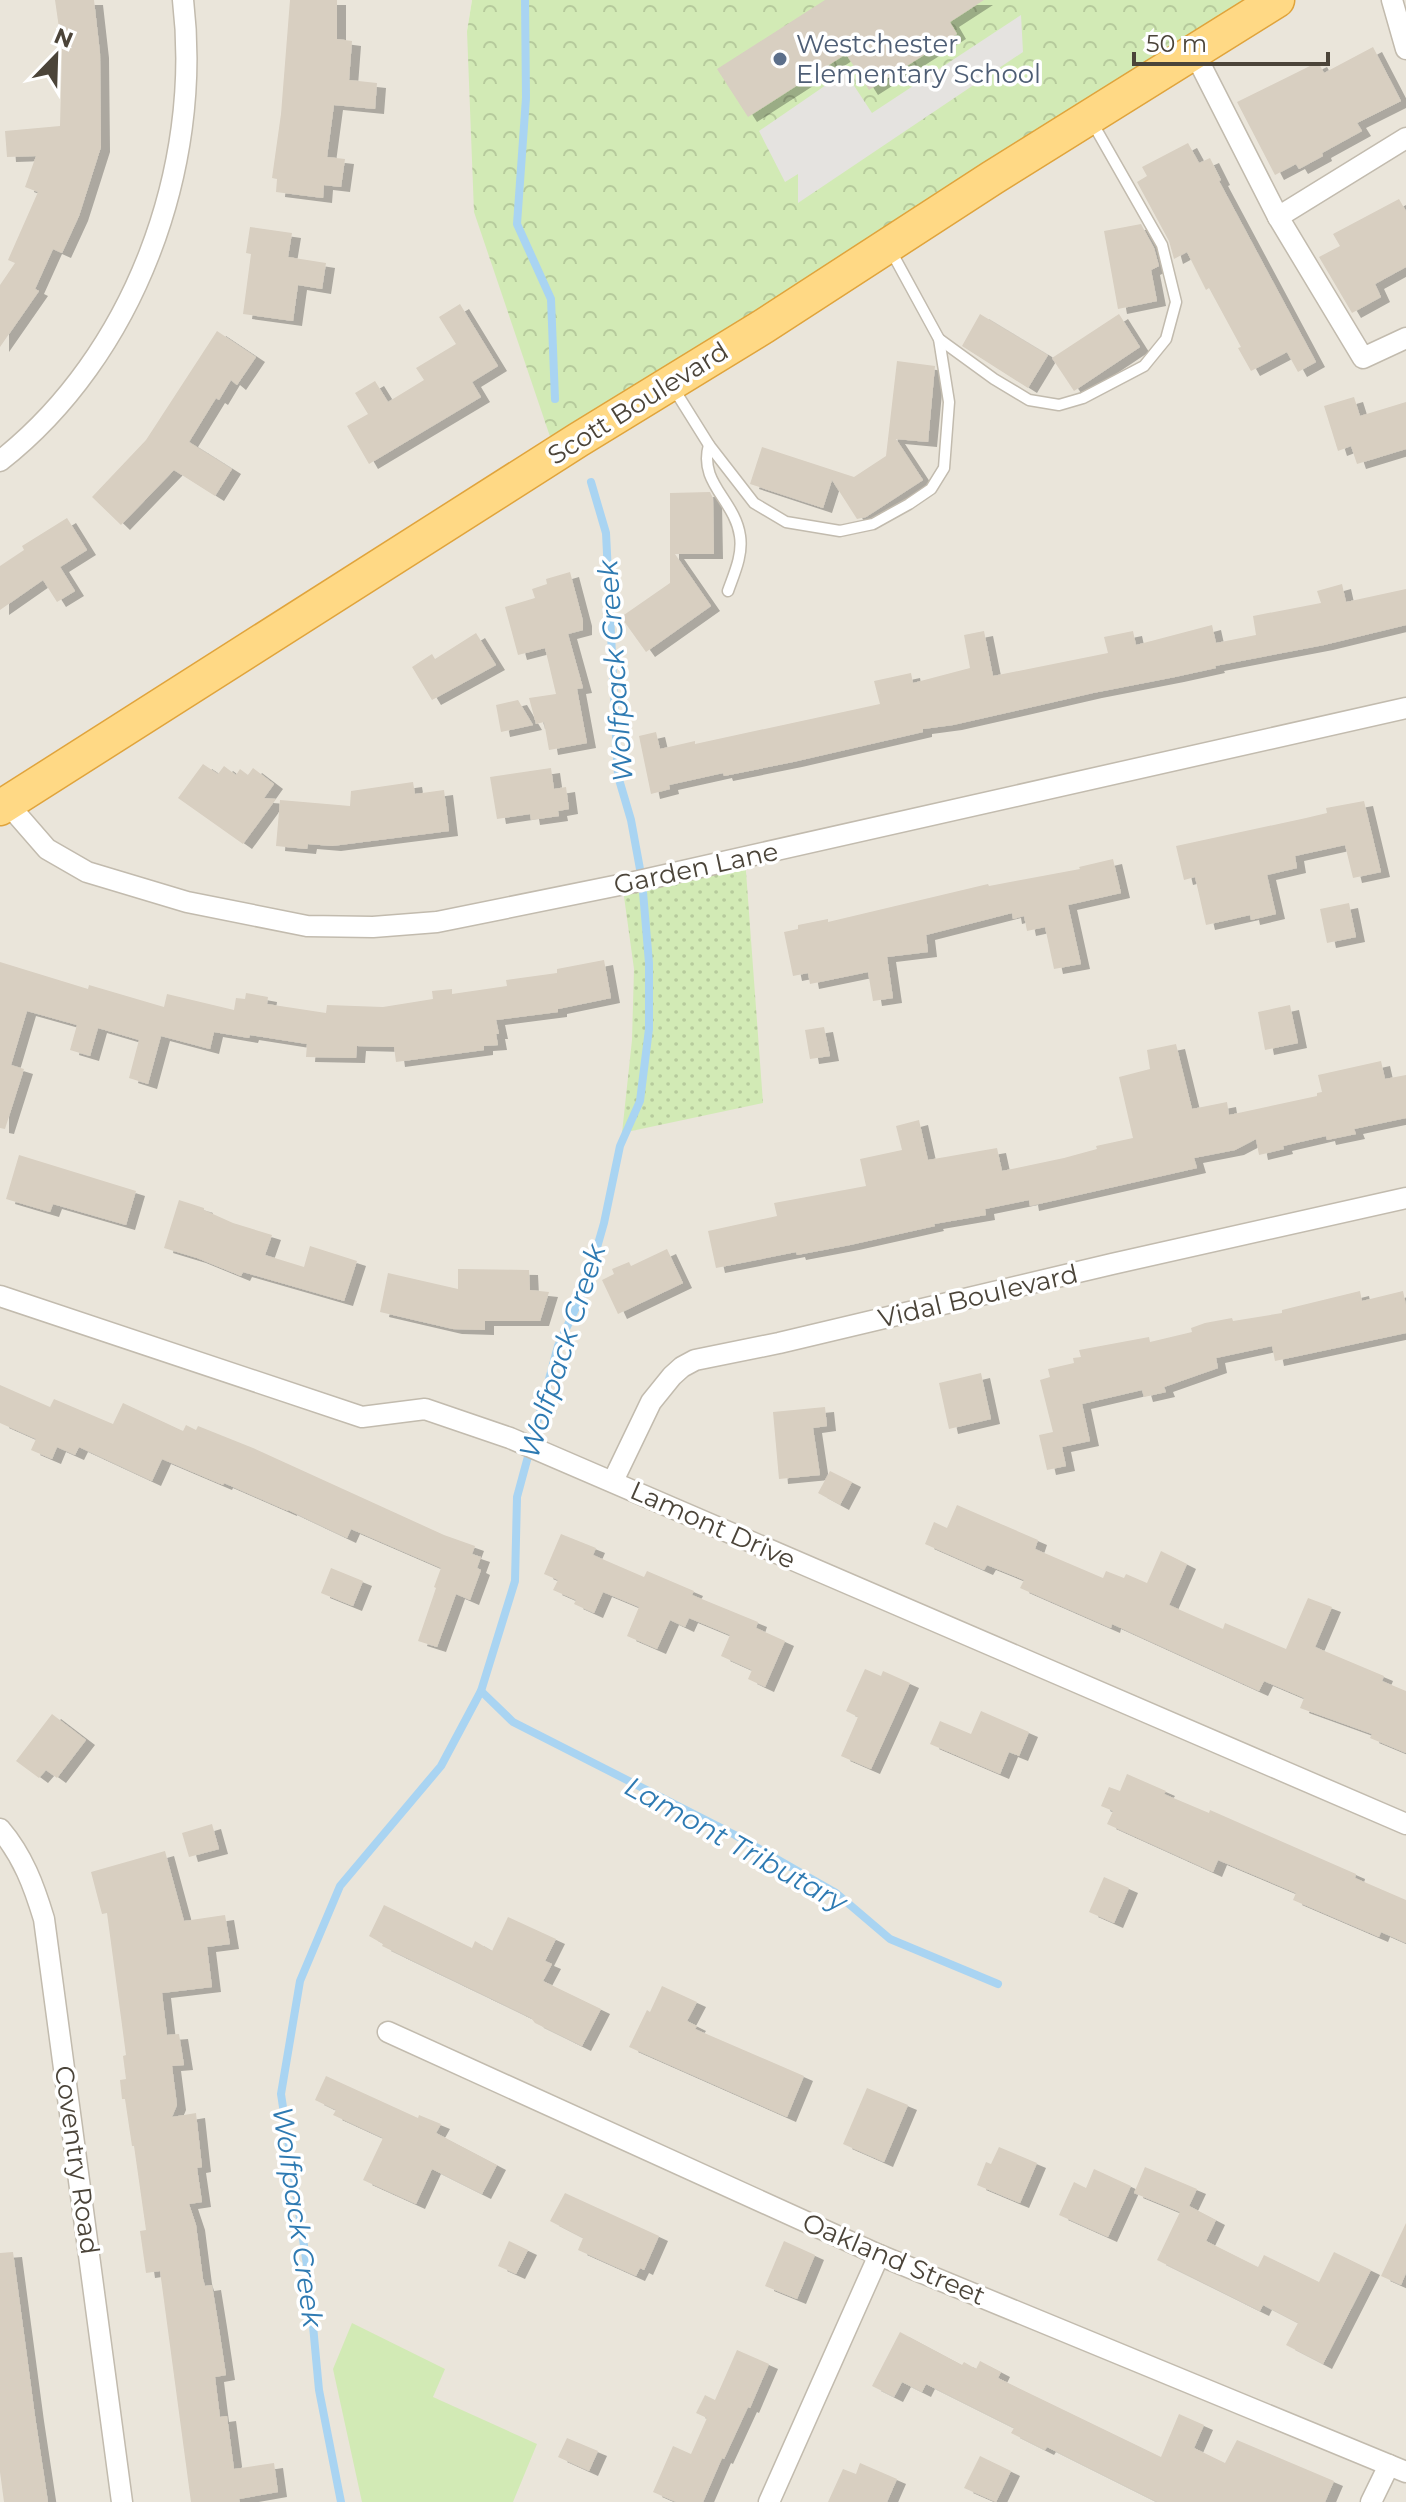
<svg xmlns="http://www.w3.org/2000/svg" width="1406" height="2502" font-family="Montserrat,sans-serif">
  <defs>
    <pattern id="grass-dots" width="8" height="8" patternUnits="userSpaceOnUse" patternTransform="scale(2)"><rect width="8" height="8" fill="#d2eab5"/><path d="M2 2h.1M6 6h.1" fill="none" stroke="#b6ca9c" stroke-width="1.8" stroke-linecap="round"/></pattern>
    <pattern id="park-crowns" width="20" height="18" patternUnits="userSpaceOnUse" patternTransform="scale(2)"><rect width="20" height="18" fill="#d2eab5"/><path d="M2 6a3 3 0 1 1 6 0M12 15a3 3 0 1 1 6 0" fill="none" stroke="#b6ca9c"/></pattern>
    <filter id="shadow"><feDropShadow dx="9" dy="5" stdDeviation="0" flood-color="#0004"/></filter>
  </defs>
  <rect width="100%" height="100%" fill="#f6f3ec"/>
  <polygon fill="#eae5da" points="0,0 472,0 467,31 1254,0 1406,0 1406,2502 0,2502"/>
  <polygon fill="url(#grass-dots)" points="745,858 763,1103 622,1133 632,1040 634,969 622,882"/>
  <polygon fill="url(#park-crowns)" points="472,0 1254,0 561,469 474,212 467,31"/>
  <polygon fill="#d2eab5" points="352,2323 445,2369 433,2397 537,2444 513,2502 362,2502 333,2369"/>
  <polygon fill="#e5e3e0" points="1021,15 1023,52 798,203 798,174 785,182 759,131 845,72 872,113"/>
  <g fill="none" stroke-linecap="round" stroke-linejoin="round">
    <g stroke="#a9d4f2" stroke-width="8">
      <polyline points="525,0 526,98 517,224 551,299 555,399"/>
      <polyline points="481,1691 513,1722 735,1835 836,1893 890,1939 998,1984"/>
      <polyline points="341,2502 319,2390 308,2272 281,2094 300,1981 340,1886 441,1766 481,1691 515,1581 517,1497 558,1346 586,1286 604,1223 620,1146 640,1101 649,1029 649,963 642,880 631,820 618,776 606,533 591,482"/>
    </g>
  </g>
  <g fill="#d8cfc1" filter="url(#shadow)">
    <polygon points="55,0 94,0 100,53 101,147 79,216 62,253 53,249 35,289 39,291 0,347 0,285 15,263 8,260 38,192 25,187 36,156 7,157 5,131 60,126 62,49"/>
    <polygon points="290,0 337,0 337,39 352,41 349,80 377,83 375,109 334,105 327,157 345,159 341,187 324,185 323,198 276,192 277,179 272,178 281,114"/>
    <polygon points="825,0 984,0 950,22 957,34 869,90 846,54 748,117 717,69"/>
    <polygon points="1373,47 1401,101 1357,123 1362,131 1322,153 1323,156 1299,169 1296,164 1275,175 1237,102 1318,62 1324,73"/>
    <polygon points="1188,143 1199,163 1210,158 1221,180 1219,181 1316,362 1298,372 1287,352 1251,371 1238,348 1241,347 1209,288 1206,290 1187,252 1174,259 1169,241 1137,182 1147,176 1142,167"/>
    <polygon points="1399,199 1406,211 1406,267 1375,284 1381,297 1352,313 1319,257 1340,246 1333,234"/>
    <polygon points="1141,224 1154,248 1159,266 1151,270 1157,301 1118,309 1104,231"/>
    <polygon points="250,227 292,233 288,257 326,263 322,289 298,285 293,321 243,314 251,254 246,253"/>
    <polygon points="460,304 498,366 472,382 481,397 369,464 347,426 368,414 355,393 375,381 388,402 424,380 416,368 456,344 439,317"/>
    <polygon points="980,314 1048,355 1028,388 962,346"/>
    <polygon points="1119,314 1140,347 1074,391 1052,358"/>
    <polygon points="217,331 256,357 237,385 231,380 219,400 216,398 189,442 232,469 215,496 174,470 121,525 92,497 146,440"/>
    <polygon points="897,361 935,366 928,442 896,439 923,480 866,517 857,519 832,480 823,508 750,484 762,447 854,477 886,456"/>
    <polygon points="1354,397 1360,416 1406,402 1406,449 1357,464 1351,446 1338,451 1324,406"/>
    <polygon points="710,492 713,498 714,554 675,554 711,606 646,652 621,617 670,583 670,493"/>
    <polygon points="67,518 87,550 60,567 75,591 57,602 43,580 0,610 0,566 24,550 22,546"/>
    <polygon points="570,572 583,621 583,630 568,634 583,688 577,689 587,743 549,750 544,722 536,724 529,698 556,694 545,648 518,655 505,607 535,598 532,589 547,584 546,579"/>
    <polygon points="1342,584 1346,602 1406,589 1406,625 1324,645 1215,666 1216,668 1175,677 1093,693 953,725 923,729 923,732 793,762 724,776 723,773 669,785 670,789 651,794 639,736 656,732 660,749 695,741 695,744 880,704 874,681 911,673 913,683 970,668 964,635 984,631 993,676 1108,653 1104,637 1133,631 1136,645 1212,625 1216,643 1256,635 1253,616 1321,603 1317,591"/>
    <polygon points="476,633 496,665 432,700 412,667 432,654 435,659"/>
    <polygon points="518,700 533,725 501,732 496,705"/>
    <polygon points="203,764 218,774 224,766 236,775 240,769 248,775 253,768 274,784 264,798 276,799 243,844 178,798"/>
    <polygon points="551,768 554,789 566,787 569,809 558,811 559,816 531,820 530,814 497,819 490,777"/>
    <polygon points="413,782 415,794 444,790 449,831 332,846 308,844 307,849 276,846 280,800 350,806 351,791"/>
    <polygon points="1364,801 1381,872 1353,878 1345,845 1295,856 1297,868 1267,875 1276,914 1251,920 1250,915 1206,925 1195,877 1184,880 1176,846 1306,818 1327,813 1326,808"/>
    <polygon points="1113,859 1121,893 1068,905 1081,964 1054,969 1045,927 1027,931 1024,916 1013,919 1012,913 926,935 928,952 887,957 893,998 873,1001 868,972 810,984 808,973 793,976 784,932 798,929 798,925 828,919 828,922 988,884 989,886 1080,869 1079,867"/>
    <polygon points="1349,903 1356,937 1327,943 1320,909"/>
    <polygon points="604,960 611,998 558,1009 558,1012 496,1020 499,1034 496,1034 498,1045 484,1046 484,1050 396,1062 394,1047 357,1046 356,1058 306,1057 307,1044 250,1035 249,1038 214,1032 210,1049 161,1036 148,1084 129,1078 139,1040 98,1028 90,1056 70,1050 77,1025 27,1011 11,1065 24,1069 5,1129 0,1128 0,962 88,989 89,985 164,1007 167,994 234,1010 236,998 245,999 246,993 268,997 267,1004 326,1013 327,1005 383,1007 433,999 432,991 452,989 452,994 507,986 506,980 557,973 557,969"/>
    <polygon points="1290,1005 1298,1043 1265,1050 1258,1012"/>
    <polygon points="824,1027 830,1056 810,1059 805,1030"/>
    <polygon points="1176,1044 1192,1109 1227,1102 1229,1115 1317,1096 1317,1093 1322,1092 1318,1075 1381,1061 1385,1079 1406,1075 1406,1118 1354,1129 1356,1134 1327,1140 1326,1136 1283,1146 1284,1149 1259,1155 1256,1139 1235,1150 1194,1158 1197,1168 1030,1206 1029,1200 985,1209 986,1215 934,1224 935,1226 850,1245 797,1255 796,1252 716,1268 708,1231 777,1216 774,1203 866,1186 860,1159 902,1150 896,1126 919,1120 928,1160 997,1148 1002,1171 1064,1158 1097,1149 1096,1146 1133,1138 1119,1077 1150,1069 1147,1050"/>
    <polygon points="19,1155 136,1191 126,1225 53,1204 50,1212 6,1199"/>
    <polygon points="179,1200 204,1208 204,1210 233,1223 272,1235 265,1255 304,1267 310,1246 357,1261 344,1301 243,1272 241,1276 197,1258 164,1248"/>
    <polygon points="667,1249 683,1283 618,1314 602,1280 614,1274 612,1269 629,1262 631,1266"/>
    <polygon points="458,1269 529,1270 530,1290 549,1292 540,1321 485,1321 485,1330 453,1329 380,1312 388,1273 458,1289"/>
    <polygon points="1360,1291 1362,1301 1403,1291 1406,1305 1406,1333 1275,1361 1272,1346 1216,1358 1218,1368 1164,1387 1166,1392 1144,1397 1142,1390 1082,1404 1090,1441 1062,1447 1066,1466 1047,1470 1039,1435 1053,1432 1040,1380 1050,1377 1048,1369 1074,1363 1073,1358 1081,1357 1079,1350 1149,1337 1150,1342 1192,1332 1191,1328 1205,1323 1232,1318 1233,1321 1282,1313 1282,1310"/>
    <polygon points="981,1373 991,1419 949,1429 939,1383"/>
    <polygon points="0,1385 50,1407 54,1399 113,1424 123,1403 183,1431 186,1425 196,1430 198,1426 253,1448 444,1535 475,1546 472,1554 481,1557 477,1568 481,1570 470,1600 456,1594 437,1647 418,1641 436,1588 434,1587 441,1568 351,1529 347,1538 288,1510 288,1511 224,1483 223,1485 162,1459 152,1481 79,1447 75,1455 57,1447 52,1459 31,1450 36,1439 0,1423"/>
    <polygon points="825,1407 827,1426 813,1428 820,1475 779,1479 773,1412"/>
    <polygon points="830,1471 852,1482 840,1505 818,1493"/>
    <polygon points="957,1505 1038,1540 1035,1549 1103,1578 1106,1571 1124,1578 1126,1574 1147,1583 1161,1551 1187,1564 1169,1605 1223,1629 1225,1623 1286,1649 1308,1598 1332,1607 1315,1647 1384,1676 1382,1681 1406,1691 1406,1753 1370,1738 1372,1734 1300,1708 1304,1698 1264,1681 1259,1691 1112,1624 1111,1628 1020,1588 1024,1580 987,1565 984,1570 925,1544 934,1522 947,1528"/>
    <polygon points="561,1534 596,1548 593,1555 644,1577 647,1571 694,1591 692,1595 758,1622 756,1628 785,1641 765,1687 748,1679 752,1670 721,1656 730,1635 689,1618 685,1627 670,1620 657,1649 627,1636 639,1607 603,1592 594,1613 574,1604 576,1600 553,1590 558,1580 544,1574"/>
    <polygon points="331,1568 363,1581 353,1606 321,1593"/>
    <polygon points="865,1669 881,1676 883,1671 910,1683 871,1769 841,1756 858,1717 846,1711"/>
    <polygon points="981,1711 1029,1732 1019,1756 1009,1752 1000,1774 930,1744 940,1721 971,1734"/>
    <polygon points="52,1714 86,1740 57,1778 46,1770 39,1778 16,1761"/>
    <polygon points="1127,1774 1166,1791 1164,1794 1209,1813 1210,1810 1356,1874 1355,1878 1406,1900 1406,1943 1381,1932 1379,1937 1293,1900 1296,1893 1218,1860 1213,1872 1107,1824 1113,1811 1101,1806 1109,1787 1120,1791"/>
    <polygon points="212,1824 219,1849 189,1857 182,1833"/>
    <polygon points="165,1851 184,1921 225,1915 230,1944 207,1947 212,1987 162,1993 167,2035 179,2034 184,2065 172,2066 177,2105 172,2117 196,2113 202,2167 197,2168 202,2202 189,2204 196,2225 203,2279 205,2286 212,2285 218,2322 226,2375 215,2377 220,2417 227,2416 234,2469 274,2463 278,2492 239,2499 240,2502 191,2502 160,2271 146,2273 140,2231 146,2230 134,2146 132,2146 125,2099 122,2099 120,2080 126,2079 123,2056 126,2055 107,1913 102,1914 91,1872"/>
    <polygon points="1104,1877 1129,1888 1114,1923 1089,1912"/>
    <polygon points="384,1905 472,1948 475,1941 492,1951 508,1917 556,1939 545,1961 552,1964 543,1981 601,2009 582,2046 535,2023 531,2018 382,1946 383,1944 369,1936"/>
    <polygon points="662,1986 697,2002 687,2021 697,2026 695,2029 804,2076 787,2117 629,2047 647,2010 650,2012"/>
    <polygon points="326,2076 418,2118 419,2115 441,2124 436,2133 497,2165 482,2194 432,2169 416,2204 363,2180 383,2138 333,2115 336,2110 315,2100"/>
    <polygon points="867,2088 908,2105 884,2162 843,2144"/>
    <polygon points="999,2147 1037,2163 1020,2203 977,2185 986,2162 991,2164"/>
    <polygon points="1145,2167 1197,2189 1189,2206 1216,2220 1206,2241 1258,2267 1264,2255 1319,2282 1334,2252 1371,2270 1323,2364 1286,2345 1298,2323 1263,2305 1260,2311 1157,2260 1180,2212 1134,2193"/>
    <polygon points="1094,2169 1131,2186 1108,2237 1059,2215 1074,2182 1086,2188"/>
    <polygon points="565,2193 659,2236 644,2270 640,2268 636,2276 578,2250 583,2238 550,2221"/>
    <polygon points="1406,2223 1406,2273 1401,2285 1381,2276"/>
    <polygon points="509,2241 528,2250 516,2274 498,2266"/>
    <polygon points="784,2241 815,2255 797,2299 765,2286"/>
    <polygon points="13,2252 35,2416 48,2502 4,2502 0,2472 0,2253"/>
    <polygon points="900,2332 962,2365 964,2362 976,2369 980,2361 1001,2372 998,2378 1161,2457 1179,2414 1204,2425 1194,2448 1225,2463 1237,2440 1334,2481 1325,2502 1157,2502 1047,2447 1045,2450 1011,2433 1014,2428 926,2384 922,2392 902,2382 894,2397 872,2386"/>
    <polygon points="737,2350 769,2364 750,2408 748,2407 724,2459 722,2458 703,2502 676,2502 653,2492 673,2446 691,2454 707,2418 696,2413 705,2395 715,2400"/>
    <polygon points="567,2438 598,2451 589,2471 558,2457"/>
    <polygon points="980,2456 1011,2471 996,2502 964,2488"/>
    <polygon points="860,2463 897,2479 887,2502 828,2502 843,2469 856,2474"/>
  </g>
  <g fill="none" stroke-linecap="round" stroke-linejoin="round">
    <g stroke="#c2bbae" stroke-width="13">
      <g id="service">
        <polyline points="939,339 994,379 1029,400 1059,405 1083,398 1144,366 1166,339 1176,302 1162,245 1092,122"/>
        <polyline points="674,389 709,445 754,503 786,522 840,531 873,524 909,504 931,489 944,468 949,402 939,339 891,251"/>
        <path d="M709 445C698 483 735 500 740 536 743 555 734 574 728 591"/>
      </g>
    </g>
    <g stroke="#c2bbae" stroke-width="23">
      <g id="minor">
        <polyline points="1392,0 1406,49"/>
        <polyline points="1194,52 1278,217 1363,358 1406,338"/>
        <polyline points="1278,217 1406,138"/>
        <path d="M0 461C134 356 203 168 183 0"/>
        <polyline points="7,803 47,849 87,872 187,902 307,926 373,927 437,922 634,882 1406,708"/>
        <polyline points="0,1296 362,1417 425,1409 510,1438 1406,1824"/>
        <polyline points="613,1481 651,1402 672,1376 682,1367 695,1360 779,1343 1112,1264 1406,1198"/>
        <path d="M0 1829C23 1856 34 1886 44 1919L122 2502"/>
        <polyline points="388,2032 879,2255 1406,2472"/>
        <polyline points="769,2502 879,2255"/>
        <polyline points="1371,2502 1389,2465"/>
      </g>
    </g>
    <g stroke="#e0a43c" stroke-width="37">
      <polyline id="trunk" points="0,808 578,440 764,326 992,178 1277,0"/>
    </g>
    <use href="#service" stroke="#fff" stroke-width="10"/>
    <use href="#minor" stroke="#fff" stroke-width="20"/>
    <use href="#trunk" stroke="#ffd985" stroke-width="34"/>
  </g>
  <circle fill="#5c6f8a" stroke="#fff" stroke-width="3" cx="780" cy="59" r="8"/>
  <g text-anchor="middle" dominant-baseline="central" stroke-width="7" stroke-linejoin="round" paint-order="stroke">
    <g font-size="26" fill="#4e5e75" stroke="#fff" text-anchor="start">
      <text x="796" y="44">Westchester<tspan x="796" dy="30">Elementary School</tspan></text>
    </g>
    <g font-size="26" fill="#4b4439" stroke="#fff">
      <text transform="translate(638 403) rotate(-32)">Scott Boulevard</text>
      <text transform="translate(696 868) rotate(-12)">Garden Lane</text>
      <text transform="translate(978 1296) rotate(-13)">Vidal Boulevard</text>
      <text transform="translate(713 1525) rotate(24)">Lamont Drive</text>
      <text transform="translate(77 2160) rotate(82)">Coventry Road</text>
      <text transform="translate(894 2259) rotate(23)">Oakland Street</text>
    </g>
    <g font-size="28" font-style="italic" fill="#2e7ab2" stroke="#fff">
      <text transform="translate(615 671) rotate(-94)">Wolfpack Creek</text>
      <text transform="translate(562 1351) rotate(-72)">Wolfpack Creek</text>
      <text transform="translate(736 1844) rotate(29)">Lamont Tributary</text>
      <text transform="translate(298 2217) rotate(82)">Wolfpack Creek</text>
    </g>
  </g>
  <g transform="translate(56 56) rotate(23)" stroke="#ffffff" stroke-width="6" paint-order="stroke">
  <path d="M0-6L14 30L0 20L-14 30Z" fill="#4b4439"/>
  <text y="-12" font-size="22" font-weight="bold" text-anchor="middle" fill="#4b4439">N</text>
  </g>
  <path d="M1134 52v12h194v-12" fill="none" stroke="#4b4439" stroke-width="4"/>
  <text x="1146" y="52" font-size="24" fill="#4b4439" stroke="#ffffff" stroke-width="6" paint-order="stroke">50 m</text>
</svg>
